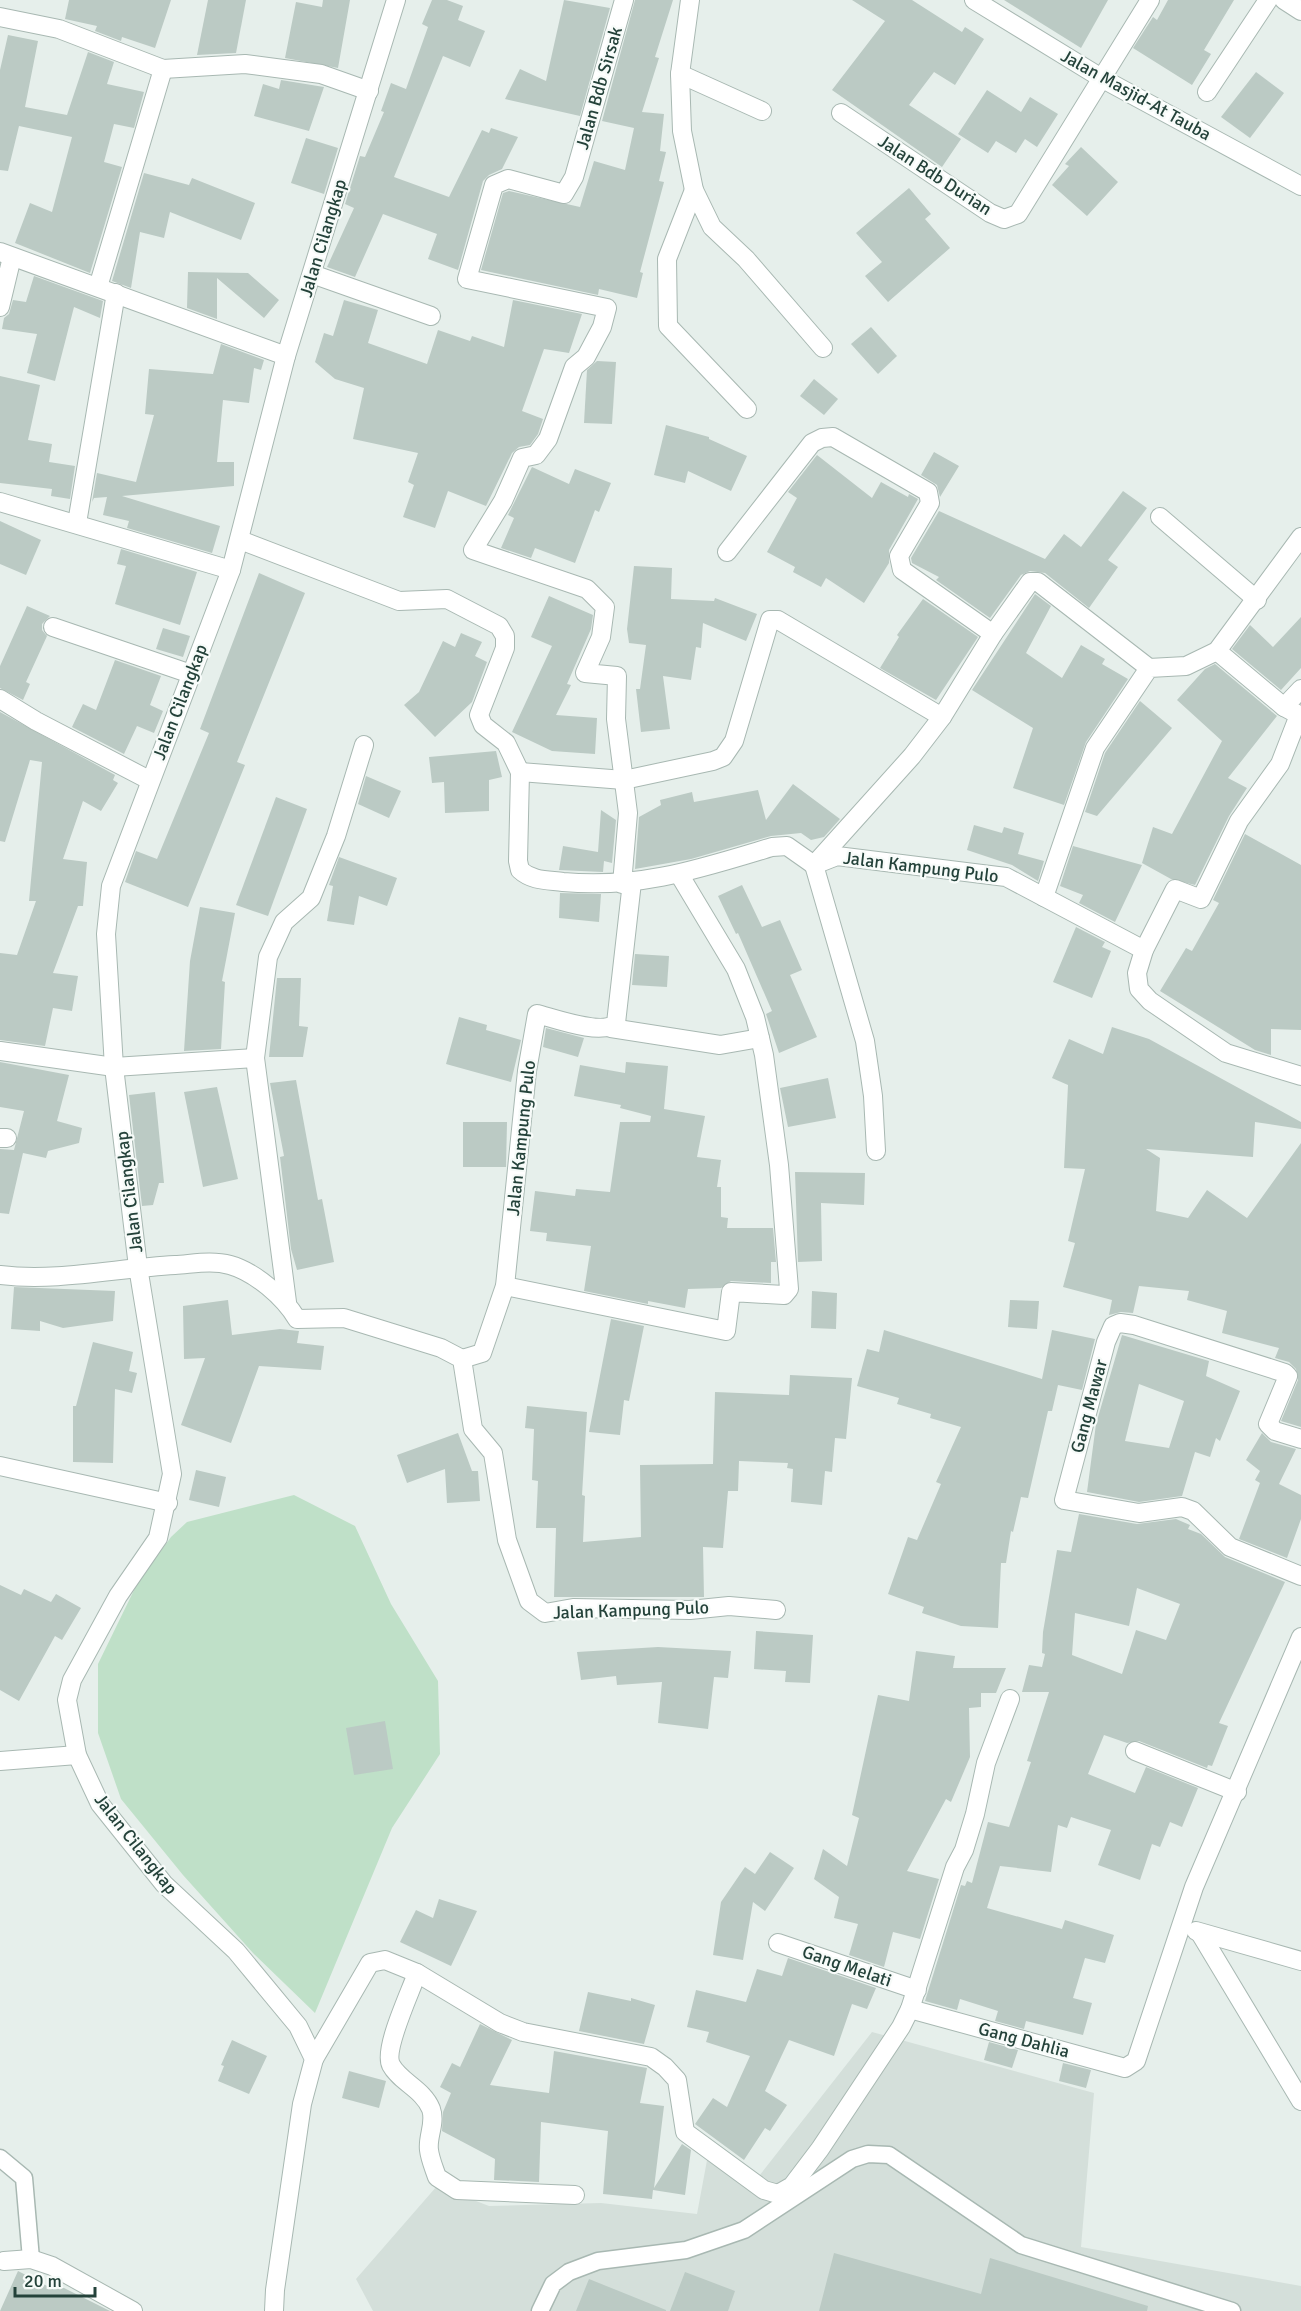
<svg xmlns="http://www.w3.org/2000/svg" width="1301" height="2311" font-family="Signika,sans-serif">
  <rect width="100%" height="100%" fill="#e6efeb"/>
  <polygon fill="#d4dfda" points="872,2032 1094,2093 1081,2247 1301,2286 1301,2311 373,2311 356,2279 437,2186 489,2206 601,2203 697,2214 708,2155 756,2180"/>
  <polygon fill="#bfe0c8" points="294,1495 355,1526 391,1604 438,1681 440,1754 392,1828 315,2013 253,1953 183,1875 121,1799 98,1733 98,1664 137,1584 171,1537 187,1522"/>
  <g fill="#bbcac4" fill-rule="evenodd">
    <polygon points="69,0 171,0 155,48 122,37 121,41 95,31 97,26 65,19"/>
    <polygon points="208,0 246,0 236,53 197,55"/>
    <polygon points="323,0 350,0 338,68 285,58 296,2 322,7"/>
    <polygon points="432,0 447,0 463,6 458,20 485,31 470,67 443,56 394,177 449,197 482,130 489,133 491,128 518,137 502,169 489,175 483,181 458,270 428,259 437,234 383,214 355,277 327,267 354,208 345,204 346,201 360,156 365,157 384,112 381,111 391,83 406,89 428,27 422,24"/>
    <polygon points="564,0 610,8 580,116 505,99 520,69 546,81"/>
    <polygon points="635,0 673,0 655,57 659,58 642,112 664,114 660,151 666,152 659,181 664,182 640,272 643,273 637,298 599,289 598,295 481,270 503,193 509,191 580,207 594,161 625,170 634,128 602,121"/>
    <polygon points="852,0 912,0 962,32 965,27 984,39 955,85 934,72 909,105 961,139 942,167 832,90 885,21"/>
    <polygon points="1004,0 1108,0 1081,48"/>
    <polygon points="1168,0 1234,0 1204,50 1211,54 1192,85 1133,48 1153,17 1157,20"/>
    <polygon points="8,35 38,41 25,107 67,115 88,52 114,62 107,84 144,92 134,128 114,124 104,162 122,167 90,273 15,243 30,203 52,212 72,137 19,126 8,171 0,170 0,70"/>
    <polygon points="1256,72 1284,93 1250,138 1221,117"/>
    <polygon points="281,80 324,87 309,131 254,116 263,84 279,89"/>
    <polygon points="987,90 1021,112 1030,97 1058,114 1037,147 1025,139 1016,153 996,141 988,153 958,134"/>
    <polygon points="306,138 338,148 324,194 291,183"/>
    <polygon points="1081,147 1118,182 1087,216 1052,185 1069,166 1065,164"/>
    <polygon points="144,173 189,185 192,178 255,203 241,240 170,212 164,238 140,232 131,288 112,281"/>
    <polygon points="909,188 931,214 925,219 950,248 888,302 865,276 882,262 856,233"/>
    <polygon points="188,272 248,273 279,300 264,318 217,278 217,319 187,308"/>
    <polygon points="34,276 103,301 100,318 74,307 55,381 27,373 37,334 2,329 4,318 9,314 13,300 26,302"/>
    <polygon points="344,300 378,310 368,343 427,364 438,330 470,341 472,336 504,347 513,300 582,314 569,353 544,349 522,411 543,419 538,434 530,445 519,447 512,453 486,506 448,491 435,528 403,517 414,485 408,482 418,453 353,439 364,388 335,379 315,362 324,333 333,336"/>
    <polygon points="871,327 897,356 878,374 851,344"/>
    <polygon points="221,344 264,360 261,370 254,368 249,403 223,400 217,462 234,462 234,486 122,496 220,526 212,553 127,528 129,521 103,515 107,497 94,498 92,502 97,473 136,482 154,415 145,414 149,369 213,374"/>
    <polygon points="597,361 616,362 612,424 584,423 587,370"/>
    <polygon points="0,376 40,385 28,440 52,444 49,462 75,466 70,499 51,496 52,489 0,483"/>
    <polygon points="814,379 838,399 824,415 800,396"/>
    <polygon points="666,425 709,437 709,439 747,456 731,491 688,471 685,483 654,475"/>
    <polygon points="934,452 959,466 940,497 937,485 921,475"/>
    <polygon points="817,455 872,498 881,482 908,497 909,494 918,499 889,550 889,563 864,603 826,578 821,587 793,572 795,567 767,552 797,498 788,492"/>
    <polygon points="532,467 569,484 575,469 611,483 599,512 595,510 575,563 535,548 531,558 501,548 514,518 508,515"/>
    <polygon points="1123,491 1147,508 1108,560 1118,567 1089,608 1045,573 1030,571 1021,575 990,618 936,580 939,577 912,563 911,558 939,511 1045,559 1064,534 1081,547"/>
    <polygon points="0,521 41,540 26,575 0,564"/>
    <polygon points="121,549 197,572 180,625 115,604 126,566 117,564"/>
    <polygon points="634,566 672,568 671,599 714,601 715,598 757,614 746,641 703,623 701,648 696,647 691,680 663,676 670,729 641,732 636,689 640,689 646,645 629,643 627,629"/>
    <polygon points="259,573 305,593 237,762 245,765 188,907 125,882 136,851 157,859 209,733 200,729"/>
    <polygon points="1035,594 1051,606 1026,653 1062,678 1081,645 1105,659 1102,664 1128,679 1086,742 1064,805 1013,788 1033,728 972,690"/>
    <polygon points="549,596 593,615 591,629 567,684 571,685 556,715 597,718 595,754 552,751 512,732 552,646 531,637"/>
    <polygon points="923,599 978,637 936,700 880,668 899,637 897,635"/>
    <polygon points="27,606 50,616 42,624 42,630 47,636 26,682 30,684 23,700 0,688 0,666"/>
    <polygon points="1301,617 1301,668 1281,690 1232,649 1250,625 1273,647"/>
    <polygon points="163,628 190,636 183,657 156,649"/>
    <polygon points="461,633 482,642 475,656 487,662 472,702 435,737 404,705 419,692 443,641 455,647"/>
    <polygon points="115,660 161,676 150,705 163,711 154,733 137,726 124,754 72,727 83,704 96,710"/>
    <polygon points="1215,664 1277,716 1228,778 1247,788 1229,816 1195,885 1171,879 1142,863 1153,827 1172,834 1222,741 1177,700 1205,669"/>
    <polygon points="1140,701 1172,728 1097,816 1085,812 1105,753"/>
    <polygon points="0,712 115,775 113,780 118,783 101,811 83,801 63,859 87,862 83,906 78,906 53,973 78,976 72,1011 53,1008 45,1046 0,1040 0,953 17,955 36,901 29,901 42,762 30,760 5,842 0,841"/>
    <polygon points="496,751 502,777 489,780 489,811 445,813 444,782 432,783 429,757"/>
    <polygon points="366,776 401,791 389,818 358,804"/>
    <polygon points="793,784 840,819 824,837 811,840 801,833 771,836 691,859 635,869 639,817 661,805 660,800 692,792 694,802 758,790 766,820"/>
    <polygon points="276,797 307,809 268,916 236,905"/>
    <polygon points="601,810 616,820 612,863 604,861 603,872 559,870 563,846 598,852"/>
    <polygon points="974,825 1002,833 1004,827 1024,833 1018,854 1044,861 1038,881 1012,865 967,850"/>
    <polygon points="1245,834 1301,865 1301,1030 1271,1029 1271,1055 1255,1050 1160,991 1186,948 1192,951 1219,903 1213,900"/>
    <polygon points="1073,846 1142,865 1115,922 1079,903 1083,895 1060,886"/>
    <polygon points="339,857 397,878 387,906 359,896 354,925 327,921 333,886 329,885"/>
    <polygon points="742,885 762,927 780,920 802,970 790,975 817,1037 779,1053 766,1014 772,1011 738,933 736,934 718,896"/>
    <polygon points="560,893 601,894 599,922 559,918"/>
    <polygon points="200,907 235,913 222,981 225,982 221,1049 184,1051 190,961"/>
    <polygon points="1076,927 1105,942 1102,947 1111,951 1092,998 1053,982"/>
    <polygon points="635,954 669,956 667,987 632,985"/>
    <polygon points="277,978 301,978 299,1026 308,1027 303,1057 269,1057"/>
    <polygon points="459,1017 487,1025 486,1030 521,1040 511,1082 446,1064"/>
    <polygon points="1112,1027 1149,1039 1301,1122 1301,1129 1255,1122 1253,1157 1146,1149 1160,1158 1156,1211 1188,1218 1207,1190 1247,1218 1301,1143 1301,1427 1281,1421 1298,1380 1296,1369 1289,1362 1275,1358 1279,1348 1222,1333 1227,1311 1187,1300 1189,1291 1139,1286 1133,1313 1121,1312 1109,1315 1112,1300 1063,1287 1075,1243 1068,1241 1085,1169 1064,1168 1068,1085 1052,1078 1069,1039 1103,1054"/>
    <polygon points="546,1028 584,1038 578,1057 543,1047"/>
    <polygon points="0,1062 69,1075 57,1121 82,1128 79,1143 48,1151 46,1158 23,1153 9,1214 0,1213 0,1149 14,1150 24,1111 0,1107"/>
    <polygon points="626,1062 668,1066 664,1109 705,1116 697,1157 721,1160 717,1187 721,1187 721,1217 728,1218 727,1228 773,1228 776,1262 771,1262 771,1283 731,1281 721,1288 688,1289 685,1308 648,1301 648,1304 584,1291 591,1246 546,1241 547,1233 530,1231 535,1191 575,1196 576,1189 610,1192 620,1122 650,1122 651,1116 620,1108 621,1105 574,1096 580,1065 625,1073"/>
    <polygon points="828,1078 836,1118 788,1127 780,1088"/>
    <polygon points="296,1080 318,1200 322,1199 334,1262 297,1270 291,1249 280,1157 284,1156 270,1083"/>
    <polygon points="217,1087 238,1179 203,1187 184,1092"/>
    <polygon points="155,1092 164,1183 159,1183 153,1205 142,1206 129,1095"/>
    <polygon points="463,1122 507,1122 506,1167 463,1167"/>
    <polygon points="795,1172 865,1173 864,1205 821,1203 822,1261 798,1262"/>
    <polygon points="14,1287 115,1291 113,1321 63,1328 40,1321 40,1331 11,1329"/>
    <polygon points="812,1291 837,1293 836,1329 811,1328"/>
    <polygon points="228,1300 232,1335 280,1329 299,1331 297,1343 324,1346 321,1370 259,1366 231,1443 181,1425 205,1358 184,1359 183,1306"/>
    <polygon points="1010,1300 1039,1301 1037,1329 1008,1327"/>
    <polygon points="611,1319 644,1326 629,1401 624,1400 620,1435 589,1432"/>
    <polygon points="884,1330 1042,1379 1052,1330 1095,1339 1082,1390 1058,1385 1052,1411 1048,1411 1028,1498 1021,1497 1013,1532 1011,1531 1006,1563 1001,1563 998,1628 961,1626 922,1613 924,1607 888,1594 908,1537 917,1540 941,1484 936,1482 961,1427 930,1418 931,1414 897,1404 899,1398 857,1386 867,1349 879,1352"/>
    <path d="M1122 1335 1209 1361 1206 1376 1240 1391 1220 1441 1216 1438 1210 1457 1195 1452 1182 1496 1139 1502 1087 1492 1096 1424ZM1139 1384 1184 1401 1169 1448 1125 1441Z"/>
    <polygon points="93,1342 133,1352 129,1371 137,1373 132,1393 115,1389 113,1463 73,1462 73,1406 76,1406"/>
    <polygon points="790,1375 852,1378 846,1439 835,1438 832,1472 825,1471 822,1505 791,1502 793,1469 787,1468 788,1463 739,1461 738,1491 728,1491 723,1548 703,1547 704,1597 554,1597 556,1528 536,1528 538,1481 532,1480 534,1429 525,1428 527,1406 587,1412 582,1495 585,1496 583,1542 641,1537 640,1465 713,1464 715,1392 789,1395"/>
    <polygon points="458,1433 472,1471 478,1471 480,1501 447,1503 445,1469 407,1483 397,1455"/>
    <polygon points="1262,1433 1271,1442 1296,1449 1279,1484 1301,1495 1301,1519 1287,1558 1239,1539 1260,1483 1255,1480 1260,1471 1246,1460"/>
    <polygon points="196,1470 226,1477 219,1507 189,1500"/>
    <path d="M1079 1514 1137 1524 1176 1519 1190 1525 1188 1529 1201 1534 1225 1557 1285 1582 1219 1723 1228 1726 1212 1766 1208 1765 1207 1768 1139 1741 1127 1743 1104 1735 1088 1774 1135 1793 1146 1767 1198 1788 1182 1827 1170 1822 1160 1847 1152 1844 1140 1880 1098 1865 1111 1830 1071 1817 1067 1828 1058 1825 1051 1872 1000 1866 987 1908 1062 1929 1065 1920 1114 1935 1105 1963 1085 1958 1073 1998 1092 2003 1083 2035 1026 2021 1024 2029 995 2021 998 2011 960 1999 957 2010 925 2001 961 1885 965 1886 967 1881 972 1883 988 1822 1009 1827 1031 1762 1027 1761 1049 1692H1022L1029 1665 1042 1667 1045 1654 1042 1653 1043 1632 1057 1550 1071 1552ZM1137 1588 1180 1604 1166 1640 1136 1630 1122 1674 1072 1655 1075 1613 1129 1626Z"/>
    <polygon points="0,1585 21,1595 24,1589 51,1602 56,1594 81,1608 62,1640 55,1636 19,1701 0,1690"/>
    <polygon points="756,1631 813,1635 810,1683 785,1682 786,1671 754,1669"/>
    <polygon points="658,1647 731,1651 728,1678 714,1677 708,1729 658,1723 662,1682 617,1685 616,1676 581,1680 577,1652"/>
    <polygon points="916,1651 955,1656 953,1668 1006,1668 996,1693 981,1693 981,1707 969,1708 970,1757 951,1802 946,1799 907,1871 939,1879 920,1939 893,1932 884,1967 849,1955 858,1924 834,1918 839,1897 814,1879 823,1849 847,1866 859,1818 852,1815 878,1695 909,1701"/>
    <polygon points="385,1721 393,1769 354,1775 346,1728"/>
    <polygon points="770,1852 794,1868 765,1911 753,1902 743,1960 713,1955 721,1902 745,1867 755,1874"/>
    <polygon points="439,1899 477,1911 451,1966 400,1942 416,1910 433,1918"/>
    <polygon points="788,1958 876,1988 867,2009 852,2004 834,2056 789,2040 765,2091 787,2105 770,2131 765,2128 744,2160 695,2124 713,2098 727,2107 750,2056 706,2042 709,2032 687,2027 696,1990 746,2002 757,1969 782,1976"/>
    <polygon points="588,1992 631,2001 631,1998 655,2005 644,2044 579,2031"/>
    <polygon points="480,2024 512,2040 490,2085 549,2093 554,2051 647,2068 640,2103 664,2106 654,2188 682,2144 691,2150 685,2195 653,2190 652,2199 603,2194 608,2131 541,2122 539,2182 494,2180 495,2159 442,2131 443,2112 451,2093 440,2087 452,2063 460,2067"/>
    <polygon points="232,2040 267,2056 249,2094 218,2081 224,2066 221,2065"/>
    <polygon points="989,2042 1018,2050 1012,2068 984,2060"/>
    <polygon points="1063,2063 1091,2070 1086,2088 1059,2081"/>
    <polygon points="349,2071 386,2081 379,2108 342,2098"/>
    <polygon points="834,2253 981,2294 990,2258 1148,2306 1147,2311 819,2311"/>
    <polygon points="18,2271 53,2289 56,2284 110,2311 0,2311"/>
    <polygon points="685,2272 735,2291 728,2311 670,2311"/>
    <polygon points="589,2279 666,2310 666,2311 576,2311"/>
  </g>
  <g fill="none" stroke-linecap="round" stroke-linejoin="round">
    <g stroke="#a8b8b2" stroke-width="19">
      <g id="service">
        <polyline points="0,2158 24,2178 31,2259"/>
        <polyline points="540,2311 553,2284 569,2272 598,2261 686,2250 744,2230 852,2159 868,2154 889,2155 1021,2245 1232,2311"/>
      </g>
    </g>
    <g stroke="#a8b8b2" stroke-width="20">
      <g id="minor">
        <polyline points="690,0 680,74 682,131 694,190 712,227 746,259 823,348"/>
        <polyline points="974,0 1103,79 1301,186"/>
        <polyline points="1284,0 1301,11"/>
        <polyline points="0,17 59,29 163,69 245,64 321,74 369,91"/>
        <polyline points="680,74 762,111"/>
        <polyline points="1207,92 1268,0"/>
        <polyline points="841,113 990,213 1004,219 1018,214 1150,0"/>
        <polyline points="694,190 667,259 668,326 747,409"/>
        <polyline points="0,252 286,356"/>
        <polyline points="312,274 431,316"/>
        <polyline points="98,287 163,69"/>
        <polyline points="0,307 12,257"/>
        <polyline points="0,502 231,570"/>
        <polyline points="1160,517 1257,600"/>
        <polyline points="77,523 116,293"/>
        <path d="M240 540 399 601 447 599 499 626 505 636V648L479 715 483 725 506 743 520 772 518 861 520 870C532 881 547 880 563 882 640 889 699 869 772 847L787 846 814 865 837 856 1006 877 1144 950"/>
        <polyline points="727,552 812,443 822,438 833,437 928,492 930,503 899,556 902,570 993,634"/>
        <polyline points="53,627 191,674"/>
        <polyline points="1217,651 1284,707"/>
        <polyline points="1301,689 1284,707 1299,715 1280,764 1239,821 1201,899 1175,889 1144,950 1137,973 1139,989 1150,1001 1226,1053 1301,1076"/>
        <polyline points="0,699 36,721 149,780"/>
        <polyline points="520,772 624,780 713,761 723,757 734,741 770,620 778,620 942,717"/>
        <polyline points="622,884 628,813 616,719 617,676 585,673 601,637 605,607 587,589 473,550 503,501 522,458 536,455 548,439 574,367 586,357 602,327 607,308 467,279 494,185 508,179 564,194 574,177 624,0"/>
        <polyline points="1044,897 1095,748 1149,668 1186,666 1217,651 1301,537"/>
        <polyline points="611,1028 720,1045 760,1038"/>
        <polyline points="0,1051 114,1067 255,1058"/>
        <polyline points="0,1138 7,1138"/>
        <polyline points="876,1151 873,1096 865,1041 814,865 912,756 942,717 993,634 1030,582 1038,582 1149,668"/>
        <path d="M0 1275C58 1282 117 1268 175 1265 193 1264 212 1260 230 1265 255 1272 284 1297 297 1319L344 1318 441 1348 462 1359 473 1429 493 1453 507 1540 529 1601 545 1613 573 1608 690 1610 729 1606 776 1610"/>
        <polyline points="505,1286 726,1331 731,1292 784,1295 789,1289 779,1165 764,1055 755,1017 736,969 679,874"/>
        <polyline points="287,1302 255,1058 268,957 284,922 311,898 336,836 364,745"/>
        <path d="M462 1359 482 1353 505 1286 527 1071 537 1014C556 1019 602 1036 616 1023L632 882"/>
        <polyline points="1301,1439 1275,1431 1268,1424 1288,1376 1285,1373 1134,1325 1120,1323 1113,1326 1106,1342 1064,1500 1139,1513 1182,1507 1193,1511 1230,1547 1301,1576"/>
        <polyline points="0,1466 168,1503"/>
        <polyline points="1135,1751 1237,1792"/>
        <polyline points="0,1761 77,1755"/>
        <polyline points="1196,1931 1301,1961"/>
        <polyline points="1200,1933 1301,2101"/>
        <polyline points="778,1943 917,1990"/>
        <path d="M417 1973C411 1991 383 2049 391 2065 400 2082 423 2089 431 2109 436 2123 427 2137 429 2150 430 2159 434 2168 437 2177L457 2190 575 2195"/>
        <polyline points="910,2009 1125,2068 1136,2061 1194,1887 1301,1637"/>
        <polyline points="314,2059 370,1963 385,1960 417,1973 500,2023 523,2032 651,2057 665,2067 677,2080 685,2132 764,2190 778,2194 792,2186 820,2149 901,2027 910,2009 955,1867 964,1850 975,1814 986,1763 1010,1699"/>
        <polyline points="4,2261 31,2259 52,2266 133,2311"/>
      </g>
    </g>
    <g stroke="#a8b8b2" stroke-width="20">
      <polyline id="tertiary" points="274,2311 275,2290 302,2104 314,2059 298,2026 236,1951 164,1884 100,1804 77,1755 67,1700 72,1680 118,1596 158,1538 172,1474 138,1267 114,1067 106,934 111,886 231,570 286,356 396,0"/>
    </g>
    <use href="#service" stroke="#fff" stroke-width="16"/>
    <use href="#minor" stroke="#fff" stroke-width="18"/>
    <use href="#tertiary" stroke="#fff" stroke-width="18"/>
  </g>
  <g text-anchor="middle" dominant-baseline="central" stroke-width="4.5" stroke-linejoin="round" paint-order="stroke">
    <g font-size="18" fill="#24423a" stroke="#f7fbf9">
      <text transform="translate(599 88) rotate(-74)">Jalan Bdb Sirsak</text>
      <text transform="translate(1136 95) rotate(29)">Jalan Masjid-At Tauba</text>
      <text transform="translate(935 175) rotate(33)">Jalan Bdb Durian</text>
      <text transform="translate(323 238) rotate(-73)">Jalan Cilangkap</text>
      <text transform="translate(180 702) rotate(-69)">Jalan Cilangkap</text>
      <text transform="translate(921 867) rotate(7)">Jalan Kampung Pulo</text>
      <text transform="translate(521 1138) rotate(-84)">Jalan Kampung Pulo</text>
      <text transform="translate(129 1192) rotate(-97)">Jalan Cilangkap</text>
      <text transform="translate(1089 1406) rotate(-75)">Gang Mawar</text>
      <text transform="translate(631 1610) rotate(-2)">Jalan Kampung Pulo</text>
      <text transform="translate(136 1844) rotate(52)">Jalan Cilangkap</text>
      <text transform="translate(847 1966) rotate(19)">Gang Melati</text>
      <text transform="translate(1024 2040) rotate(15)">Gang Dahlia</text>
    </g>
  </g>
  <path d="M15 2287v9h80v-9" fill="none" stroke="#24423a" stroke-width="3"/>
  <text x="24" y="2287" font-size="18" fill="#24423a" stroke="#f7fbf9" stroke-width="4.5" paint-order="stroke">20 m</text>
</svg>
